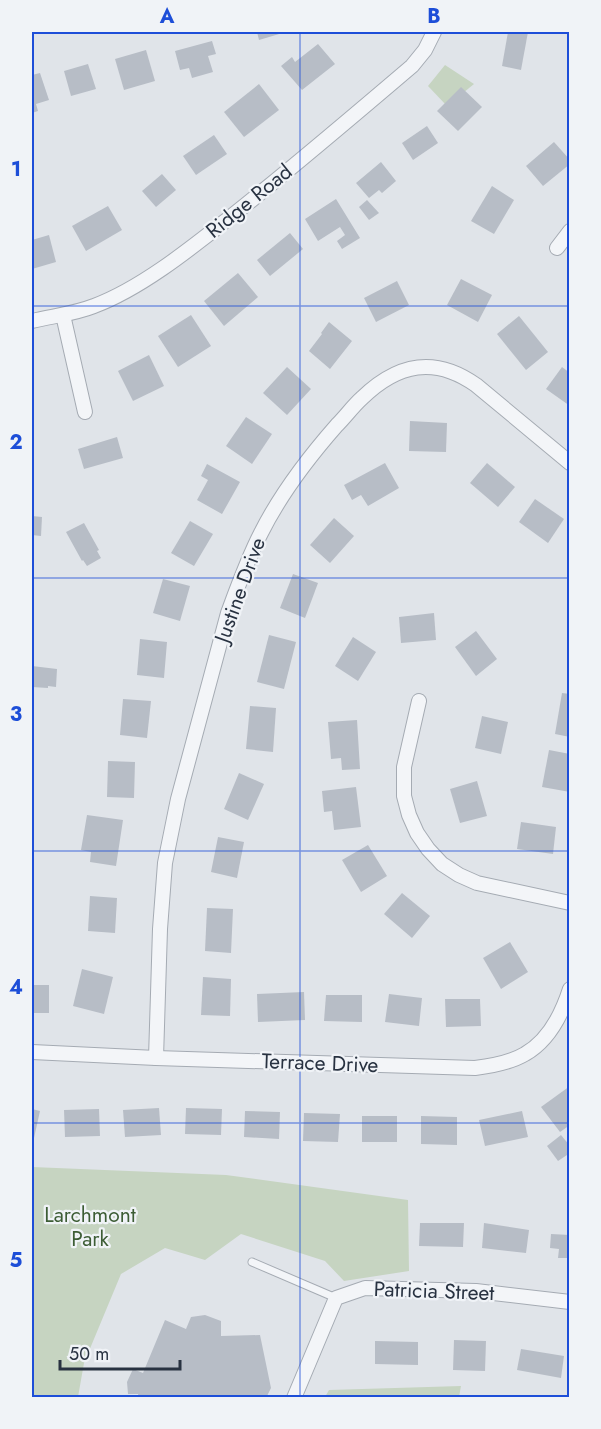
<svg xmlns="http://www.w3.org/2000/svg" width="601" height="1429" font-family="Jost,sans-serif">
  <rect width="100%" height="100%" fill="#e0e4e9"/>
  <g fill="#c6d4c1">
    <polygon points="445,65 474,84 447,106 428,86"/>
    <polygon points="32,1167 226,1175 408,1200 409,1271 344,1281 325,1261 241,1234 205,1260 165,1248 121,1274 84,1363 78,1397 32,1397"/>
    <polygon points="461,1386 459,1397 325,1397 329,1390"/>
  </g>
  <g fill="#b7bdc6">
    <polygon points="257,32 286,32 259,40"/>
    <polygon points="508,32 528,32 521,70 502,66"/>
    <polygon points="212,41 216,54 208,56 213,72 192,78 189,68 180,70 175,51"/>
    <polygon points="318,44 335,64 302,90 281,66 292,57 295,62"/>
    <polygon points="146,50 155,81 124,90 115,59"/>
    <polygon points="88,64 96,89 71,96 64,71"/>
    <polygon points="40,73 49,100 36,104 38,111 32,113 32,75"/>
    <polygon points="259,84 279,110 244,137 224,112"/>
    <polygon points="461,87 482,107 458,131 437,111"/>
    <polygon points="427,126 438,143 413,160 402,143"/>
    <polygon points="214,135 227,154 196,175 183,156"/>
    <polygon points="554,142 570,160 570,164 543,186 526,166"/>
    <polygon points="381,162 396,181 382,193 379,190 369,198 356,183"/>
    <polygon points="162,174 176,190 156,207 142,191"/>
    <polygon points="492,186 514,200 494,234 471,221"/>
    <polygon points="336,199 360,238 342,249 337,241 345,235 340,227 318,241 305,219"/>
    <polygon points="367,200 379,213 369,220 359,207"/>
    <polygon points="108,206 122,230 86,251 72,226"/>
    <polygon points="290,233 303,249 270,276 257,260"/>
    <polygon points="49,235 56,262 32,269 32,240"/>
    <polygon points="238,273 258,297 224,326 204,301"/>
    <polygon points="461,279 492,295 478,322 447,305"/>
    <polygon points="397,281 409,305 376,322 364,298"/>
    <polygon points="191,315 211,346 178,367 158,336"/>
    <polygon points="519,316 548,352 526,370 497,334"/>
    <polygon points="329,322 352,341 330,369 309,351 322,334 321,333"/>
    <polygon points="149,355 164,386 133,401 118,371"/>
    <polygon points="287,367 311,389 287,415 263,393"/>
    <polygon points="562,367 570,373 570,406 546,389"/>
    <polygon points="246,417 272,434 252,464 226,446"/>
    <polygon points="410,421 447,423 446,452 409,451"/>
    <polygon points="117,437 123,458 84,469 78,449"/>
    <polygon points="385,463 399,488 368,506 361,495 352,500 344,485"/>
    <polygon points="487,463 515,487 498,507 470,483"/>
    <polygon points="207,464 240,482 222,514 197,500 208,480 201,476"/>
    <polygon points="535,499 564,519 548,543 519,522"/>
    <polygon points="32,516 42,517 41,536 32,535"/>
    <polygon points="334,518 354,536 330,563 310,545"/>
    <polygon points="190,521 213,534 194,566 171,553"/>
    <polygon points="84,523 99,550 97,551 101,558 87,566 83,560 82,561 66,532"/>
    <polygon points="293,574 318,583 305,618 280,608"/>
    <polygon points="163,579 190,586 180,621 153,613"/>
    <polygon points="434,613 436,640 401,643 399,617"/>
    <polygon points="476,631 497,659 476,676 455,647"/>
    <polygon points="269,635 296,642 284,689 257,682"/>
    <polygon points="353,637 376,652 358,681 335,666"/>
    <polygon points="140,639 167,642 164,678 137,675"/>
    <polygon points="32,666 57,669 56,687 48,686 48,688 32,687"/>
    <polygon points="562,693 570,694 570,737 555,734"/>
    <polygon points="123,699 151,701 147,738 120,735"/>
    <polygon points="250,706 276,708 273,752 246,749"/>
    <polygon points="482,716 508,722 501,754 475,748"/>
    <polygon points="357,720 360,769 342,770 341,758 331,759 328,722"/>
    <polygon points="549,750 570,754 570,792 542,787"/>
    <polygon points="108,761 135,762 134,798 107,797"/>
    <polygon points="239,773 264,784 248,820 224,809"/>
    <polygon points="477,781 487,816 460,823 450,789"/>
    <polygon points="356,787 361,827 334,830 332,811 324,812 322,791"/>
    <polygon points="87,815 123,820 116,866 90,862 91,852 81,850"/>
    <polygon points="521,822 556,827 553,854 517,849"/>
    <polygon points="218,837 244,842 237,878 211,872"/>
    <polygon points="368,845 387,876 361,892 342,860"/>
    <polygon points="402,893 430,916 412,938 384,914"/>
    <polygon points="90,896 117,898 115,933 88,931"/>
    <polygon points="207,908 233,909 231,953 205,951"/>
    <polygon points="510,942 528,972 501,989 483,958"/>
    <polygon points="82,969 113,977 104,1014 73,1006"/>
    <polygon points="203,977 231,979 230,1016 201,1015"/>
    <rect x="32" y="985" width="17" height="28"/>
    <polygon points="304,992 305,1020 258,1022 257,994"/>
    <polygon points="389,994 422,998 419,1026 385,1022"/>
    <polygon points="326,995 362,995 362,1022 324,1021"/>
    <polygon points="445,999 480,999 481,1026 446,1027"/>
    <polygon points="570,1086 570,1125 560,1132 541,1107"/>
    <polygon points="159,1108 161,1135 125,1137 123,1110"/>
    <polygon points="186,1108 222,1109 221,1135 185,1134"/>
    <polygon points="32,1109 40,1111 34,1138 32,1138"/>
    <polygon points="99,1109 100,1136 65,1137 64,1110"/>
    <polygon points="245,1111 280,1112 279,1139 244,1137"/>
    <polygon points="522,1111 528,1137 485,1146 479,1120"/>
    <polygon points="304,1113 340,1114 338,1142 303,1141"/>
    <rect x="362" y="1116" width="35" height="26"/>
    <polygon points="421,1116 457,1117 457,1145 421,1144"/>
    <polygon points="561,1135 570,1146 570,1153 558,1161 547,1146"/>
    <polygon points="420,1223 464,1223 463,1247 419,1246"/>
    <polygon points="484,1223 529,1230 526,1253 482,1248"/>
    <polygon points="551,1234 570,1235 570,1258 558,1258 559,1249 550,1248"/>
    <polygon points="205,1315 221,1321 221,1336 260,1335 271,1388 266,1398 139,1398 138,1394 128,1394 127,1382 133,1369 143,1373 165,1320 186,1329 191,1317"/>
    <polygon points="454,1340 486,1341 485,1371 453,1370"/>
    <polygon points="375,1341 418,1342 418,1365 375,1364"/>
    <polygon points="521,1349 564,1356 561,1378 517,1370"/>
  </g>
  <g fill="none" stroke-linecap="round" stroke-linejoin="round">
    <g stroke="#a5abb3" stroke-width="9">
      <polyline id="service" points="252,1262 336,1298"/>
    </g>
    <g stroke="#a5abb3" stroke-width="16">
      <g id="minor">
        <polyline points="557,248 570,231"/>
        <polyline points="63,315 85,412"/>
        <path d="M32 321C52 316 74 314 94 306 140 289 190 249 228 219 290 170 351 118 412 66L425 50 434 32"/>
        <polyline points="419,701 404,767 404,796 409,815 417,833 428,849 442,864 459,875 477,883 570,903"/>
        <path d="M32 1052 156 1058 475 1068C491 1066 510 1063 525 1054 548 1041 562 1014 570 989"/>
        <path d="M156 1058 160 929 165 863 178 799 228 613C238 586 248 558 261 533 281 493 308 458 337 425 346 416 353 406 362 398 398 363 435 356 476 385L570 463"/>
        <polyline points="294,1398 336,1298 365,1288 476,1291 570,1302"/>
      </g>
    </g>
    <use href="#service" stroke="#f3f5f8" stroke-width="7"/>
    <use href="#minor" stroke="#f3f5f8" stroke-width="14"/>
  </g>
  <path fill="none" stroke="#1d4ed8" stroke-width="1.5" stroke-opacity="0.55" d="M300 32V1398M32 306H570M32 578H570M32 851H570M32 1123H570"/>
  <g text-anchor="middle" dominant-baseline="central" stroke-width="4.5" stroke-linejoin="round" paint-order="stroke">
    <g font-size="21" fill="#283241" stroke="#f0f3f7">
      <text transform="translate(249 201) rotate(-39)">Ridge Road</text>
      <text transform="translate(240 590) rotate(-70)">Justine Drive</text>
      <text transform="translate(320 1063) rotate(2)">Terrace Drive</text>
      <text transform="translate(434 1291) rotate(2)">Patricia Street</text>
    </g>
    <g font-size="21" fill="#3d5d35" stroke="#f0f3f7">
      <text x="90" y="1215">Larchmont<tspan x="90" dy="24">Park</tspan></text>
    </g>
  </g>
  <rect width="601" height="1429" fill="none" stroke="#f0f3f7" stroke-width="66"/>
  <path d="M60 1360v9h120v-9" fill="none" stroke="#283241" stroke-width="3"/>
  <text x="69" y="1360" font-size="18" fill="#283241" stroke="#f0f3f7" stroke-width="4.5" paint-order="stroke">50 m</text>
  <rect x="33" y="33" width="535" height="1363" fill="none" stroke="#1d4ed8" stroke-width="2"/>
  <g font-size="20" text-anchor="middle" font-weight="bold" fill="#1d4ed8">
    <text x="167" y="23">A</text>
    <text x="434" y="23">B</text>
    <text x="16" y="176">1</text>
    <text x="16" y="449">2</text>
    <text x="16" y="721">3</text>
    <text x="16" y="994">4</text>
    <text x="16" y="1267">5</text>
  </g>
</svg>
